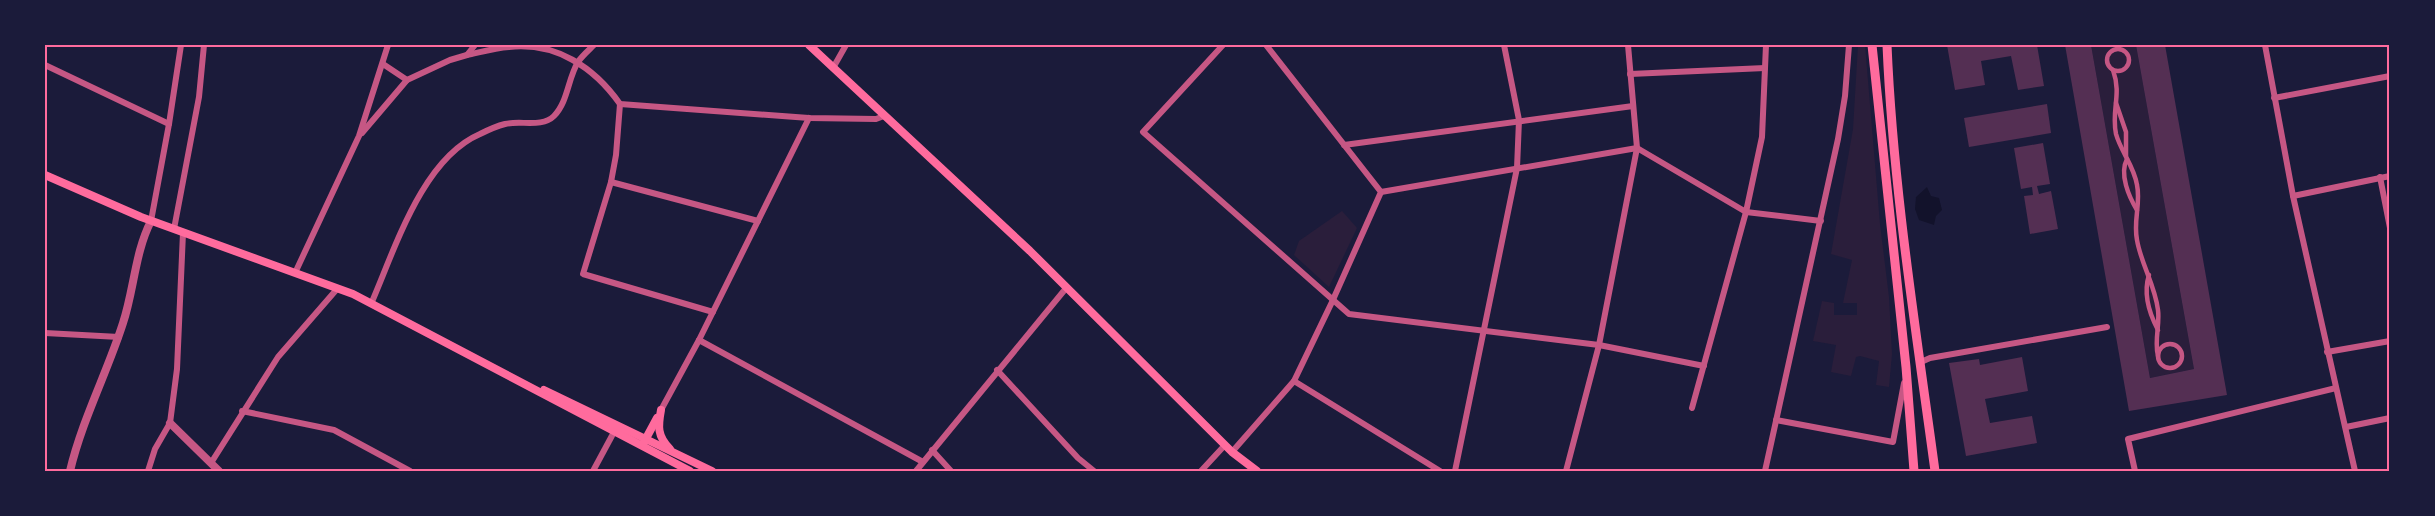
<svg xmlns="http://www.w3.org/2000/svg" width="2435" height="516" font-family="'Libre Baskerville',serif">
  <rect width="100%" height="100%" fill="#1b1b3a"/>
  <g fill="#2a1e3b">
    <polygon points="1858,45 1865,45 1880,224 1889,297 1892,354 1889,387 1876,385 1879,361 1860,356 1856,357 1851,376 1831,372 1836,345 1813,341 1822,301 1834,303 1834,315 1857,315 1857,303 1843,303 1852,260 1831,254 1853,129"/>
    <polygon points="2091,45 2136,45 2194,369 2150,378"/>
    <polygon points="1342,211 1357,228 1329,287 1294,255 1299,241"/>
  </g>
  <polygon fill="#12122b" points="1927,187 1931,196 1939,198 1942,210 1936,216 1934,225 1919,220 1915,209 1916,197"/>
  <g fill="#542f53">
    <polygon points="1947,45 2037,45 2044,86 2018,90 2011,56 1981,61 1985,85 1955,90"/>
    <polygon points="2065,45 2091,45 2150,378 2194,369 2136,45 2165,45 2227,395 2129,411"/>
    <polygon points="2047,104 2051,133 1969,147 1964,118"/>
    <polygon points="2043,143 2050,184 2037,186 2039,194 2051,191 2058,229 2030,234 2024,196 2033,195 2032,187 2021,189 2014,148"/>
    <polygon points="2022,357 2028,391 1985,399 1990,423 2032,416 2037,443 1966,456 1949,363 1979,359 1980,365"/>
  </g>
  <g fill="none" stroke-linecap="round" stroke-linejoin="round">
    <g stroke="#c65784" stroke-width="4.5">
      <circle cx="2118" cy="60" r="11"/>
      <path d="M2113 70C2122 95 2111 110 2116 134 2121 152 2134 166 2137 185 2141 203 2133 221 2137 240 2141 264 2155 285 2158 310 2160 325 2154 341 2158 356"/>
      <polyline points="2116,103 2126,132 2126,156"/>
      <path d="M2127 159C2119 174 2129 197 2137 210"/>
      <path d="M2149 275C2143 294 2149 313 2158 330"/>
      <circle cx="2170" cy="356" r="12"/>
    </g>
    <g stroke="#c65784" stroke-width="6">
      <polyline points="1223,45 1143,132 1349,314 1599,345 1704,366"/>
      <polyline points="2265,45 2293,196 2355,471"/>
      <path d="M467 55C481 52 495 48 509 47 556 42 594 67 620 104L809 118 876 119 884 116"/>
      <polyline points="383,64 407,80"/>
      <polyline points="45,65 169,124"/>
      <polyline points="833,68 846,45"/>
      <polyline points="1630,74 1765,68"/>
      <polyline points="2274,98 2390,76"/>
      <polyline points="620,104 616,155 611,182 583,274 713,312"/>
      <polyline points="362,133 407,80 450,60 467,55 475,45"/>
      <polyline points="1344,145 1633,106"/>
      <polyline points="2380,177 2390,228"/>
      <polyline points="611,182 758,221"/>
      <polyline points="1381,192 1637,148 1746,212 1821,221"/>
      <polyline points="2293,196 2390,176"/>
      <polyline points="151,221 169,124 181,45"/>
      <polyline points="174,229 199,97 204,45"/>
      <polyline points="295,273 359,136 388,45"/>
      <path d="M371 304C395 249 422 159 480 134 488 130 497 126 505 124 520 120 542 128 554 116 568 102 568 78 578 62 582 56 589 50 594 45"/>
      <polyline points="45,333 119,337"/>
      <polyline points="699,340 923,462"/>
      <polyline points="2327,352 2390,341"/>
      <polyline points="1921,362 1930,358 2107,327"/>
      <polyline points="997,370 1078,458 1094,471"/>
      <polyline points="1294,381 1440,471"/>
      <polyline points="1692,408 1746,212 1762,137 1766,45"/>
      <polyline points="661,410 699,340 809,118"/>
      <polyline points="242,411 334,430 410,471"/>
      <polyline points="1776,420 1893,442 1904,383"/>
      <polyline points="2346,427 2390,418"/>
      <polyline points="932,450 951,471"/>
      <polyline points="1232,452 1294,381 1332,302 1381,192 1266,45"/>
      <polyline points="211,463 278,357 337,289"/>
      <polyline points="148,471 155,449 170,423 177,369 183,233"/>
      <polyline points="593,471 614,432"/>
      <polyline points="916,471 1067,287"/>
      <polyline points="1201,471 1225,445"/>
      <polyline points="1455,471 1517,168 1519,120 1504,45"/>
      <polyline points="1566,471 1599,345 1637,148 1628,45"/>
      <polyline points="1765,471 1838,139 1845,96 1849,45"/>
      <polyline points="2135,471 2128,439 2336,388"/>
    </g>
    <g stroke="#c65784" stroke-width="8">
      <polyline points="170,423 219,471"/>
      <path d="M70 471C82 420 107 373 123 323 134 290 135 252 151 221"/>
    </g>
    <g stroke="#ff6b9d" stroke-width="8">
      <polyline points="809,45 1030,251 1232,452 1257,471"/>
      <polyline points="45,175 141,217 353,294 690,471"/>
      <polyline points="544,390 712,471"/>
      <path d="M661 410C658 426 657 436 670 449"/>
      <polyline points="643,444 657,418"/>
    </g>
    <g stroke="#ff6b9d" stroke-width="9">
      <polyline points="1872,45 1906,367 1914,471"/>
      <path d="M1887 45C1893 187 1916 330 1935 471"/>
    </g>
  </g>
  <rect width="2435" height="516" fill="none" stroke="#1b1b3a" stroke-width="93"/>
  <rect x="46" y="46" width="2342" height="424" fill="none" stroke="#ff6b9d" stroke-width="2"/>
</svg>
